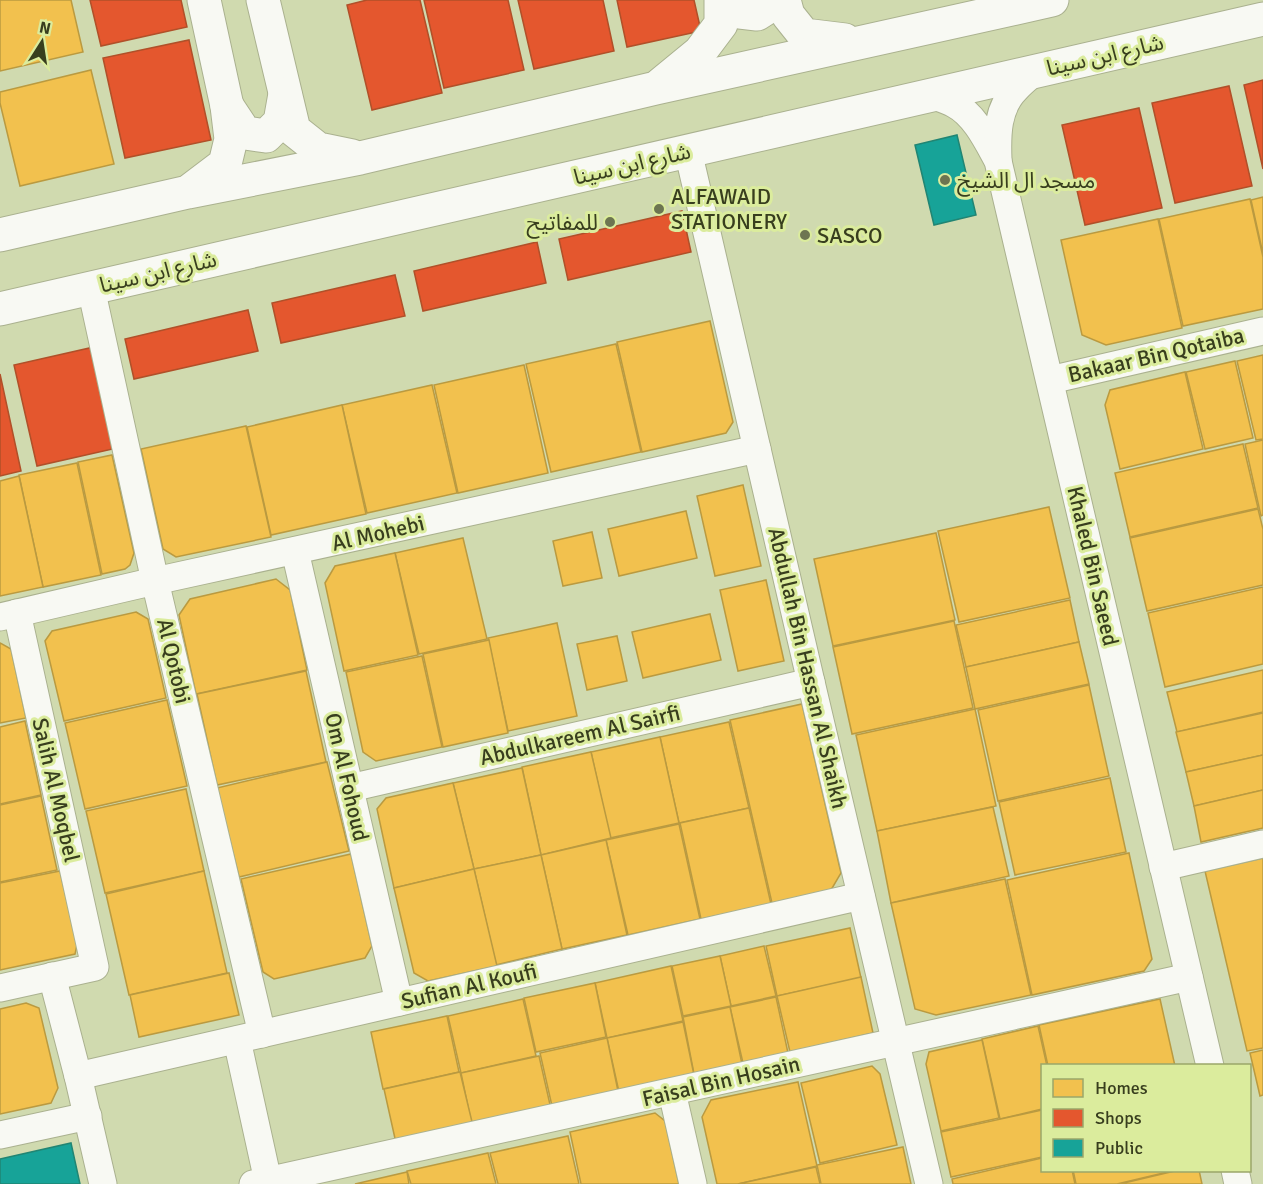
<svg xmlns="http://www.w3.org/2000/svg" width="1263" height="1184" font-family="Signika,'Noto Sans Arabic',sans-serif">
  <rect width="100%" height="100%" fill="#d0daaf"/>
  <g fill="#f2c14e" stroke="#ba9a40" stroke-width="1.5">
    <polygon points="0,0 71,0 83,52 0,71"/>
    <polygon points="91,70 114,164 20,186 0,103 0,92"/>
    <polygon points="1263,197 1263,254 1251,200"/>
    <polygon points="1250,199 1263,257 1263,309 1183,326 1159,219"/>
    <polygon points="1158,219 1182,328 1106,345 1082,335 1061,240"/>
    <polygon points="710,321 733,422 726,433 642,452 617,342"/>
    <polygon points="616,344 641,452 551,472 526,364"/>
    <polygon points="1263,355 1263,439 1256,440 1237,361"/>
    <polygon points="1235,361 1253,438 1205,449 1186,372"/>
    <polygon points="524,365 548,473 458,493 434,385"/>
    <polygon points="1185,372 1203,449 1120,469 1105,405 1110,390"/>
    <polygon points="432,385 457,493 367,513 342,405"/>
    <polygon points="342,405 366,514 271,535 247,427"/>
    <polygon points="246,426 271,537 176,557 163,549 141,449"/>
    <polygon points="1263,440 1263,515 1261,516 1245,444"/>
    <polygon points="1243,444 1258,508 1130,537 1115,473"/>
    <polygon points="112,455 134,553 130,565 125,569 102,574 78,462"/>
    <polygon points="77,463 101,575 43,587 19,475"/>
    <polygon points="19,476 43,587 0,596 0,481"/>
    <polygon points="743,485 761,566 715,576 697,496"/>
    <polygon points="1049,507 1070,598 959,622 938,531"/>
    <polygon points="1258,509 1263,529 1263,585 1147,611 1130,538"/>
    <polygon points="686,511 697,558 619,576 608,529"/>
    <polygon points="592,532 602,578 563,586 553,541"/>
    <polygon points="936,533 955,620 833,646 814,559"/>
    <polygon points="463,538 487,639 419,654 395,553"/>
    <polygon points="395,553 418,655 344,671 325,583 335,566"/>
    <polygon points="276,579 290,590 307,670 196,694 179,615 190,599"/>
    <polygon points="766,580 784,661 738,671 720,590"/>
    <polygon points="1263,587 1263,664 1165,687 1148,613"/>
    <polygon points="1070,600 1079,642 966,667 956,625"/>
    <polygon points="136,612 148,619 166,698 64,721 45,641 52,631"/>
    <polygon points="710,614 721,660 643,678 632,632"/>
    <polygon points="954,621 973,708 852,734 833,647"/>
    <polygon points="557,623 577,716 508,731 488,638"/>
    <polygon points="617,636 627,681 587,690 577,644"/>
    <polygon points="489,640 508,733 443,747 423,654"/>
    <polygon points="1079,642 1089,684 975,709 966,667"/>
    <polygon points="0,643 11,649 26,718 0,723"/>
    <polygon points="422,656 442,747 376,761 363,752 346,672"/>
    <polygon points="1263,670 1263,712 1177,732 1167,692"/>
    <polygon points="306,671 326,762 217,785 197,694"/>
    <polygon points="1089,685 1109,776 998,801 978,710"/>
    <polygon points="167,700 187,786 85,809 65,723"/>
    <polygon points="802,704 841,873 831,890 772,903 730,720"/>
    <polygon points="975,709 996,806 877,831 856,735"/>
    <polygon points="1263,713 1263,755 1186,772 1176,732"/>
    <polygon points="25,721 41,795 0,804 0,727"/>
    <polygon points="729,722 749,808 679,823 660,737"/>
    <polygon points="660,737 679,823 610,838 591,752"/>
    <polygon points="591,752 611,838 541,855 522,767"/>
    <polygon points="1263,755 1263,790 1194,806 1186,772"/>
    <polygon points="327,762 349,851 239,877 217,788"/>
    <polygon points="522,768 541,855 474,869 453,783"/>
    <polygon points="1110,778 1126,852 1015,875 999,802"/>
    <polygon points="453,783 474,869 394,888 377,809 386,798"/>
    <polygon points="186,789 204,871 105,893 86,811"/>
    <polygon points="1263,790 1263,828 1201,842 1194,806"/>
    <polygon points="41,796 57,870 0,882 0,805"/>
    <polygon points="993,807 1009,876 891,903 877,831"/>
    <polygon points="749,808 771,904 701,919 680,823"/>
    <polygon points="679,824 700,919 628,935 606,840"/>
    <polygon points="606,840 627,935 562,949 541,855"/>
    <polygon points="1129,853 1152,959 1144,971 1032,995 1007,880"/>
    <polygon points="351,854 372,946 365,958 274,979 263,972 241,879"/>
    <polygon points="541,855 562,949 496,965 474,869"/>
    <polygon points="1263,858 1263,1048 1247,1051 1205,871"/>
    <polygon points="474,869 497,966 428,981 414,973 394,888"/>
    <polygon points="60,871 77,945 75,954 0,970 0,883"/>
    <polygon points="204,871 227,973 129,995 106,894"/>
    <polygon points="1005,879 1031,995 936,1015 915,1009 891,903"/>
    <polygon points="850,928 861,978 777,996 766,946"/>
    <polygon points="764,946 776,996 731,1006 720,956"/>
    <polygon points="720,956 731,1006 683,1016 672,966"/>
    <polygon points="671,966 683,1021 607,1038 595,983"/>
    <polygon points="229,973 239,1015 139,1037 130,995"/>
    <polygon points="861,977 873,1033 790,1052 777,996"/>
    <polygon points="595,983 606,1037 536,1052 524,998"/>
    <polygon points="776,997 788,1053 743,1063 730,1007"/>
    <polygon points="523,999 536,1056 461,1073 448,1016"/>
    <polygon points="1160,999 1175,1066 1048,1066 1039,1025"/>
    <polygon points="26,1003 39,1008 58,1088 51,1103 0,1114 0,1009"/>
    <polygon points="730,1007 742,1064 694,1074 683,1017"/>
    <polygon points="447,1016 459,1072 383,1089 371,1032"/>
    <polygon points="683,1022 694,1075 619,1092 607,1038"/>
    <polygon points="1038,1026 1047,1066 1042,1066 1042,1109 1000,1119 982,1039"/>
    <polygon points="607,1038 618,1091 552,1106 540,1053"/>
    <polygon points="982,1040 999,1118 941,1131 926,1064 929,1052"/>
    <polygon points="1263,1050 1263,1095 1260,1096 1250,1053"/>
    <polygon points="539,1056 551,1109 472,1126 461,1073"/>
    <polygon points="872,1066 880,1074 897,1145 820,1163 801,1083"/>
    <polygon points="460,1072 473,1126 396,1143 384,1089"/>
    <polygon points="798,1082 817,1166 738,1184 717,1184 702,1117 711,1100"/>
    <polygon points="1042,1110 1042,1157 951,1177 941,1132"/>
    <polygon points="655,1113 665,1121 679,1184 581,1184 570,1132"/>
    <polygon points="568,1136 579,1184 498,1184 490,1153"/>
    <polygon points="903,1147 911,1184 821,1184 817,1165"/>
    <polygon points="488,1153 496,1184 411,1184 407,1171"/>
    <polygon points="1042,1158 1042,1170 1072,1170 1075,1184 953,1184 952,1179"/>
    <polygon points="816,1167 820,1184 738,1184"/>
    <polygon points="1073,1170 1176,1170 1117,1184 1076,1184"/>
    <polygon points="1179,1170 1199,1170 1202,1184 1120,1184"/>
    <polygon points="407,1172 409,1184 355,1184"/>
  </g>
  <g fill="#e4572e" stroke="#b05029" stroke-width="1.5">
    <polygon points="90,0 181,0 187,27 101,46"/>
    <polygon points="367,0 420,0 442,93 372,110 347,5"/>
    <polygon points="424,0 508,0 524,70 444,88"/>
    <polygon points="518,0 603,0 614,51 534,69"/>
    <polygon points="617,0 694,0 701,31 627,47"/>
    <polygon points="189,40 211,140 125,158 103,58"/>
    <polygon points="1263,80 1263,169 1244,85"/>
    <polygon points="1229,86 1252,186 1175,203 1152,103"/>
    <polygon points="1139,108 1162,208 1085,225 1062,125"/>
    <polygon points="682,211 691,252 568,280 559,239"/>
    <polygon points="537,242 546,283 423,311 414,271"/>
    <polygon points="395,275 405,316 281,343 272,303"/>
    <polygon points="248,310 258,351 134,379 125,339"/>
    <polygon points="94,347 117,448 37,466 14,365"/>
    <polygon points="0,374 21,471 0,476"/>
  </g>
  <g fill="#17a398" stroke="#218573" stroke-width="1.5">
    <polygon points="957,135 976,215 934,225 915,145"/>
    <polygon points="71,1143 80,1184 0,1184 0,1159"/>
  </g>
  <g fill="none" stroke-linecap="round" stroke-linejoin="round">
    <g stroke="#aab18f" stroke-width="29">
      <g id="minor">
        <path d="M931 95C939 98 947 100 954 104 975 115 987 141 998 161L1210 1066"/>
        <polyline points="688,151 811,682 929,1184"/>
        <path d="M998 160C997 135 997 108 1016 89 1022 82 1030 76 1037 70"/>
        <polyline points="91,288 155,581 262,1034"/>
        <polyline points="1050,380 1263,331"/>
        <polyline points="295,551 399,1002"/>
        <polyline points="0,617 155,581 757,449"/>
        <polyline points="350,788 811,682"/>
        <polyline points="1163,867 1263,844"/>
        <polyline points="52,976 78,1076 103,1184"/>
        <polyline points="0,988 95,967 17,613"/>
        <polyline points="237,1040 268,1181"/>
        <polyline points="78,1076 861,896"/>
        <polyline points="672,1092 693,1184"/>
        <polyline points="0,1135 88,1116"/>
        <polyline points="1235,1170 1238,1184"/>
        <polyline points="253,1184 1189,977"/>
      </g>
    </g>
    <g stroke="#aab18f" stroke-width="35">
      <g id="tertiary">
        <polyline points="263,0 294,130 318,149 352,156"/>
        <polyline points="731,0 740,12 757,14 771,5 772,0"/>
        <polyline points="784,0 788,15 804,35 845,40"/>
        <polyline points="661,84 700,52 721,24 721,0"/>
        <polyline points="227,106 245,133 266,136 280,122 285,94"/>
        <polyline points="192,189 225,164 231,139 227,106 204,0"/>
        <polyline points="0,235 188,192 360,158 656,88 1052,0"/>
        <polyline points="0,309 1263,19"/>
      </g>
    </g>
    <use href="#minor" stroke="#f8f9f3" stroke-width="27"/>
    <use href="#tertiary" stroke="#f8f9f3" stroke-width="33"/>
  </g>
  <g fill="#6d7551" stroke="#dbec9d" stroke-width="2">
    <circle cx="945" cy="180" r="6"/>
    <circle cx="659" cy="209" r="6"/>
    <circle cx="610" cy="222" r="6"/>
    <circle cx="805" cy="235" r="6"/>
  </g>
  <g text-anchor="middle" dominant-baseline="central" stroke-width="6" stroke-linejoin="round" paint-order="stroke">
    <g font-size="22" fill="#383e1e" stroke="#dbec9d">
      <text transform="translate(1105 55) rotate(-13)">شارع ابن سينا</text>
      <text transform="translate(632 164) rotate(-13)">شارع ابن سينا</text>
      <text transform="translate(158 272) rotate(-13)">شارع ابن سينا</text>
      <text transform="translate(1156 355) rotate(-13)">Bakaar Bin Qotaiba</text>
      <text transform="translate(378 533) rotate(-13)">Al Mohebi</text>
      <text transform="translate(1093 566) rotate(77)">Khaled Bin Saeed</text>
      <text transform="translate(174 661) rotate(77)">Al Qotobi</text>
      <text transform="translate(808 668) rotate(77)">Abdullah Bin Hassan Al Shaikh</text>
      <text transform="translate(580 735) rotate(-13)">Abdulkareem Al Sairfi</text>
      <text transform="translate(347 777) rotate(77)">Om Al Fohoud</text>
      <text transform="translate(56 790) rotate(77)">Salih Al Moqbel</text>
      <text transform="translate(469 986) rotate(-13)">Sufian Al Koufi</text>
      <text transform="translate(721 1081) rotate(-13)">Faisal Bin Hosain</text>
    </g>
    <g font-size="22" fill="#383e1e" stroke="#dbec9d" text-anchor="start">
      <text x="957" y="180">مسجد ال الشيخ</text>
      <text x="671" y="196">ALFAWAID<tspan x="671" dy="25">STATIONERY</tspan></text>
      <text x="598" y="222" text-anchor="end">للمفاتيح</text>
      <text x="817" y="235">SASCO</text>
    </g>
  </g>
  <rect x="1041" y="1064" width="210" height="108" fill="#dbec9d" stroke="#9aa66a" stroke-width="1.5"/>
  <rect x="1053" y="1079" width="30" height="18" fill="#f2c14e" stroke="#9aa66a" stroke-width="1.5"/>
  <text x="1095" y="1094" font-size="18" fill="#383e1e">Homes</text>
  <rect x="1053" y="1109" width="30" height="18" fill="#e4572e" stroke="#9aa66a" stroke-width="1.5"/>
  <text x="1095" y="1124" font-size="18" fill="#383e1e">Shops</text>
  <rect x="1053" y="1139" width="30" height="18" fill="#17a398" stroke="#9aa66a" stroke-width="1.5"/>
  <text x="1095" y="1154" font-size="18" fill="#383e1e">Public</text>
  <g transform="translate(42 42) rotate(12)" stroke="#dbec9d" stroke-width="4.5" paint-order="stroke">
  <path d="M0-4.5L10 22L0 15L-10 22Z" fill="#383e1e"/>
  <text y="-9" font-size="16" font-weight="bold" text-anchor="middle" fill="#383e1e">N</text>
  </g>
</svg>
